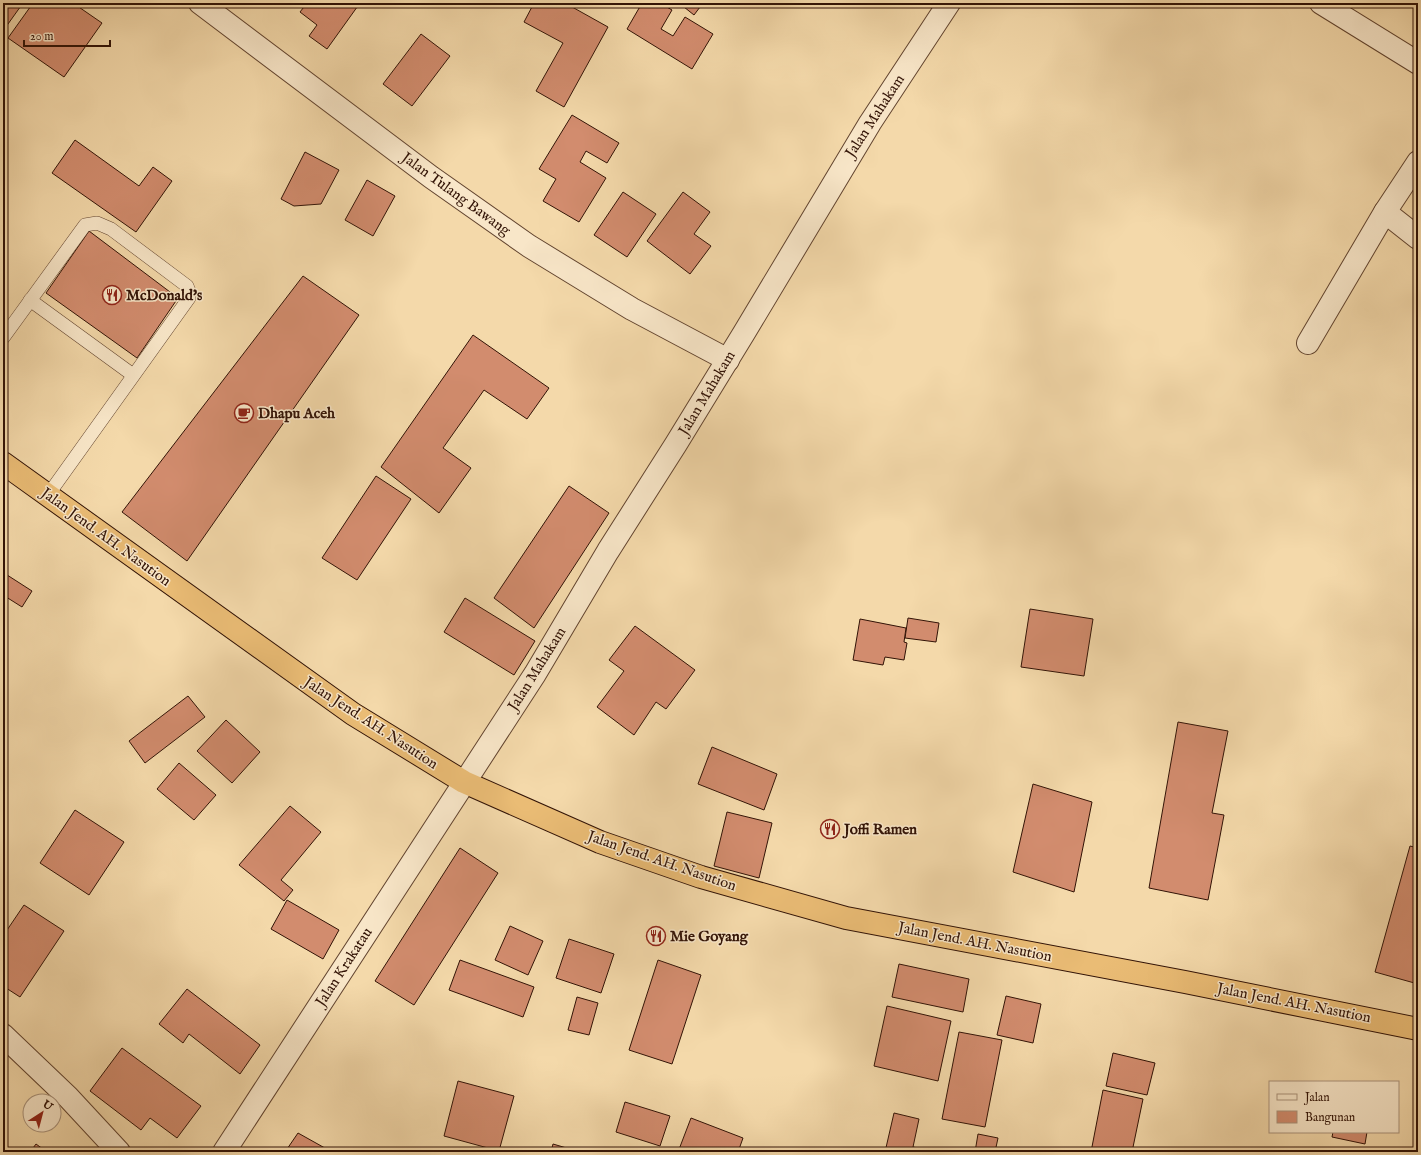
<svg xmlns="http://www.w3.org/2000/svg" width="1421" height="1155" font-family="'IM FELL English',serif">
  <rect width="100%" height="100%" fill="#f4d9aa"/>
  <filter id="stains"><feTurbulence type="fractalNoise" baseFrequency=".005" numOctaves="4"/><feColorMatrix values="0 0 0 0 .2 0 0 0 0 .09 0 0 0 0 .02 0 0 0 .5 -.17"/></filter>
  <radialGradient id="worn" r=".72"><stop offset=".6" stop-color="#630" stop-opacity="0"/><stop offset="1" stop-color="#630" stop-opacity=".3"/></radialGradient>
  <g fill="#d28c6e" stroke="#321306">
    <polygon points="3,3 23,3 3,31"/>
    <polygon points="33,3 73,3 102,23 64,77 8,38"/>
    <polygon points="307,3 360,3 327,49 309,36 317,25 300,12"/>
    <polygon points="534,3 565,3 608,27 564,107 536,91 563,43 524,22"/>
    <polygon points="642,3 660,3 672,10 661,29 673,36 685,17 713,34 692,69 627,29"/>
    <polygon points="679,3 703,3 694,15"/>
    <polygon points="421,34 450,56 412,106 383,84"/>
    <polygon points="572,115 619,143 607,163 586,151 580,162 606,178 579,222 543,201 556,179 539,169"/>
    <polygon points="75,140 139,186 153,167 172,181 136,232 52,173"/>
    <polygon points="305,152 339,170 321,204 294,206 281,199"/>
    <polygon points="367,180 395,196 373,236 345,220"/>
    <polygon points="623,192 656,214 627,257 594,235"/>
    <polygon points="683,192 710,212 694,234 711,246 690,274 647,241"/>
    <polygon points="89,231 178,298 137,358 46,293"/>
    <polygon points="303,276 359,315 187,561 122,512"/>
    <polygon points="473,335 549,388 527,419 484,390 443,448 471,468 439,513 381,467"/>
    <polygon points="376,476 411,499 357,580 322,558"/>
    <polygon points="569,486 609,513 534,628 494,598"/>
    <polygon points="4,573 32,591 22,607 3,595 3,575"/>
    <polygon points="465,598 535,641 514,675 444,632"/>
    <polygon points="1030,609 1093,619 1084,676 1021,667"/>
    <polygon points="908,618 939,623 936,642 905,638"/>
    <polygon points="860,619 906,628 904,642 907,643 904,660 885,657 883,665 853,660"/>
    <polygon points="635,626 695,670 666,709 656,702 634,735 597,707 624,671 609,660"/>
    <polygon points="188,696 205,717 145,763 129,741"/>
    <polygon points="226,720 260,752 232,783 197,751"/>
    <polygon points="1178,722 1228,731 1212,813 1224,815 1208,900 1149,888"/>
    <polygon points="712,747 777,774 764,810 698,784"/>
    <polygon points="179,763 216,795 194,820 157,789"/>
    <polygon points="1033,784 1092,802 1074,892 1013,872"/>
    <polygon points="290,806 321,832 281,880 293,890 284,901 239,865"/>
    <polygon points="75,810 124,842 89,895 40,863"/>
    <polygon points="727,812 772,823 759,878 714,866"/>
    <polygon points="1410,846 1418,848 1418,984 1375,972"/>
    <polygon points="460,848 498,873 414,1005 375,981"/>
    <polygon points="287,900 339,930 323,959 271,929"/>
    <polygon points="24,905 64,931 20,997 3,986 3,936"/>
    <polygon points="510,926 543,941 528,975 495,960"/>
    <polygon points="569,939 614,954 601,993 556,978"/>
    <polygon points="460,960 534,987 523,1017 449,990"/>
    <polygon points="658,960 701,975 672,1064 629,1050"/>
    <polygon points="899,964 969,979 963,1012 892,997"/>
    <polygon points="187,989 260,1045 240,1074 189,1034 183,1043 159,1024"/>
    <polygon points="1006,996 1041,1004 1033,1043 997,1035"/>
    <polygon points="577,997 598,1003 589,1035 568,1030"/>
    <polygon points="887,1006 951,1021 938,1081 874,1066"/>
    <polygon points="959,1032 1002,1040 985,1127 942,1119"/>
    <polygon points="122,1048 201,1106 177,1138 150,1118 141,1130 90,1091"/>
    <polygon points="1113,1053 1155,1063 1147,1095 1106,1086"/>
    <polygon points="458,1081 514,1096 499,1151 444,1136"/>
    <polygon points="1103,1090 1143,1099 1132,1152 1091,1152"/>
    <polygon points="625,1102 670,1116 660,1146 616,1132"/>
    <polygon points="894,1113 919,1119 913,1147 940,1152 885,1152"/>
    <polygon points="691,1118 743,1138 738,1152 678,1152"/>
    <polygon points="1333,1132 1367,1132 1365,1144 1332,1137"/>
    <polygon points="298,1133 332,1152 285,1152"/>
    <polygon points="978,1134 998,1138 995,1152 975,1152"/>
    <polygon points="36,1144 47,1152 30,1152"/>
    <polygon points="553,1144 580,1152 551,1152"/>
  </g>
  <g fill="none" stroke-linecap="round" stroke-linejoin="round">
    <g stroke="#62442f" stroke-width="14">
      <g id="lane">
        <polyline points="30,300 133,375"/>
        <polyline points="3,338 85,225 97,223 111,229 187,286 189,291 189,298 48,495"/>
      </g>
    </g>
    <g stroke="#62442f" stroke-width="24">
      <g id="street">
        <polyline points="200,3 431,177 529,246 632,309 728,360"/>
        <polyline points="1321,3 1418,63"/>
        <polyline points="1385,212 1418,238"/>
        <polyline points="1308,343 1385,212 1418,162"/>
        <polyline points="3,1035 68,1097 119,1152"/>
        <polyline points="224,1152 535,674 608,551 676,444 744,333 870,123 949,3"/>
      </g>
    </g>
    <g stroke="#321306" stroke-width="24">
      <polyline id="highway" points="3,463 353,714 464,782 600,842 701,877 846,918 1185,982 1418,1029"/>
    </g>
    <use href="#lane" stroke="#f8e6c8" stroke-width="13"/>
    <use href="#street" stroke="#f8e6c8" stroke-width="22"/>
    <use href="#highway" stroke="#eabc75" stroke-width="22"/>
  </g>
  <defs>
    <g id="restaurant-ring" transform="scale(1)"><circle r="9.5" fill="#f8e6c8" stroke="#8f2418" stroke-width="1.5"/><path d="M-5-6h1v4h1v-4h1v4h1v-4h1v5L-1.5 .5V6h-2V.5L-5-1ZM5-6V6H3V1.5H1.5Q1.5-4 5-6Z" fill="#8f2418"/></g>
    <g id="cafe-ring" transform="scale(1)"><circle r="9.5" fill="#f8e6c8" stroke="#8f2418" stroke-width="1.5"/><path d="M-5.5-4.5H6V0H3Q3 3.5 0 3.5H-2.5Q-5.5 3.5-5.5 0ZM3-3.2v2h1.7v-2ZM-6 4.5H4V6H-6Z" fill="#8f2418"/></g>
  </defs>
  <g fill-rule="evenodd">
    <use href="#restaurant-ring" x="112" y="295"/>
    <use href="#cafe-ring" x="244" y="413"/>
    <use href="#restaurant-ring" x="830" y="829"/>
    <use href="#restaurant-ring" x="656" y="936"/>
  </g>
  <g text-anchor="middle" dominant-baseline="central" stroke-width="3" stroke-linejoin="round" paint-order="stroke">
    <g font-size="15" fill="#321306" stroke="#f8e6c8">
      <text transform="translate(875 116) rotate(-57)">Jalan Mahakam</text>
      <text transform="translate(456 194) rotate(36)">Jalan Tulang Bawang</text>
      <text transform="translate(707 393) rotate(-59)">Jalan Mahakam</text>
      <text transform="translate(106 537) rotate(36)">Jalan Jend. AH. Nasution</text>
      <text transform="translate(537 669) rotate(-58)">Jalan Mahakam</text>
      <text transform="translate(371 723) rotate(33)">Jalan Jend. AH. Nasution</text>
      <text transform="translate(662 861) rotate(19)">Jalan Jend. AH. Nasution</text>
      <text transform="translate(975 942) rotate(11)">Jalan Jend. AH. Nasution</text>
      <text transform="translate(344 967) rotate(-57)">Jalan Krakatau</text>
      <text transform="translate(1294 1003) rotate(11)">Jalan Jend. AH. Nasution</text>
    </g>
    <g font-size="15" font-weight="bold" fill="#321306" stroke="#f8e6c8" text-anchor="start">
      <text x="126" y="295">McDonald's</text>
      <text x="258" y="413">Dhapu Aceh</text>
      <text x="844" y="829">Joffi Ramen</text>
      <text x="670" y="936">Mie Goyang</text>
    </g>
  </g>
  <rect width="1421" height="1155" fill="none" stroke="#f4d9aa" stroke-width="16"/>
  <rect x="4" y="4" width="1413" height="1147" fill="none" stroke="#321306" stroke-width="2"/>
  <rect x="8" y="8" width="1405" height="1139" fill="none" stroke="#321306"/>
  <rect x="1269" y="1081" width="130" height="52" fill="#f8e6c8" stroke="#a9927a"/>
  <rect x="1277" y="1094" width="20" height="6" fill="#f8e6c8" stroke="#a9927a"/>
  <text x="1305" y="1101" font-size="12" fill="#321306">Jalan</text>
  <rect x="1277" y="1111" width="20" height="12" fill="#d28c6e" stroke="#a9927a"/>
  <text x="1305" y="1121" font-size="12" fill="#321306">Bangunan</text>
  <g transform="translate(42 1113) rotate(36)"><circle r="19" fill="#f8e6c8" stroke="#a9927a"/>
  <path d="M0-3L7 15L0 10L-7 15Z" fill="#8f2418"/>
  <text y="-6" font-size="11" font-weight="bold" text-anchor="middle" fill="#321306">U</text>
  </g>
  <path d="M24 40v6h86v-6" fill="none" stroke="#321306" stroke-width="2"/>
  <text x="30" y="40" font-size="12" fill="#321306" stroke="#f8e6c8" stroke-width="3" paint-order="stroke">20 m</text>
  <rect width="100%" height="100%" filter="url(#stains)"/>
  <rect width="100%" height="100%" fill="url(#worn)"/>
</svg>
